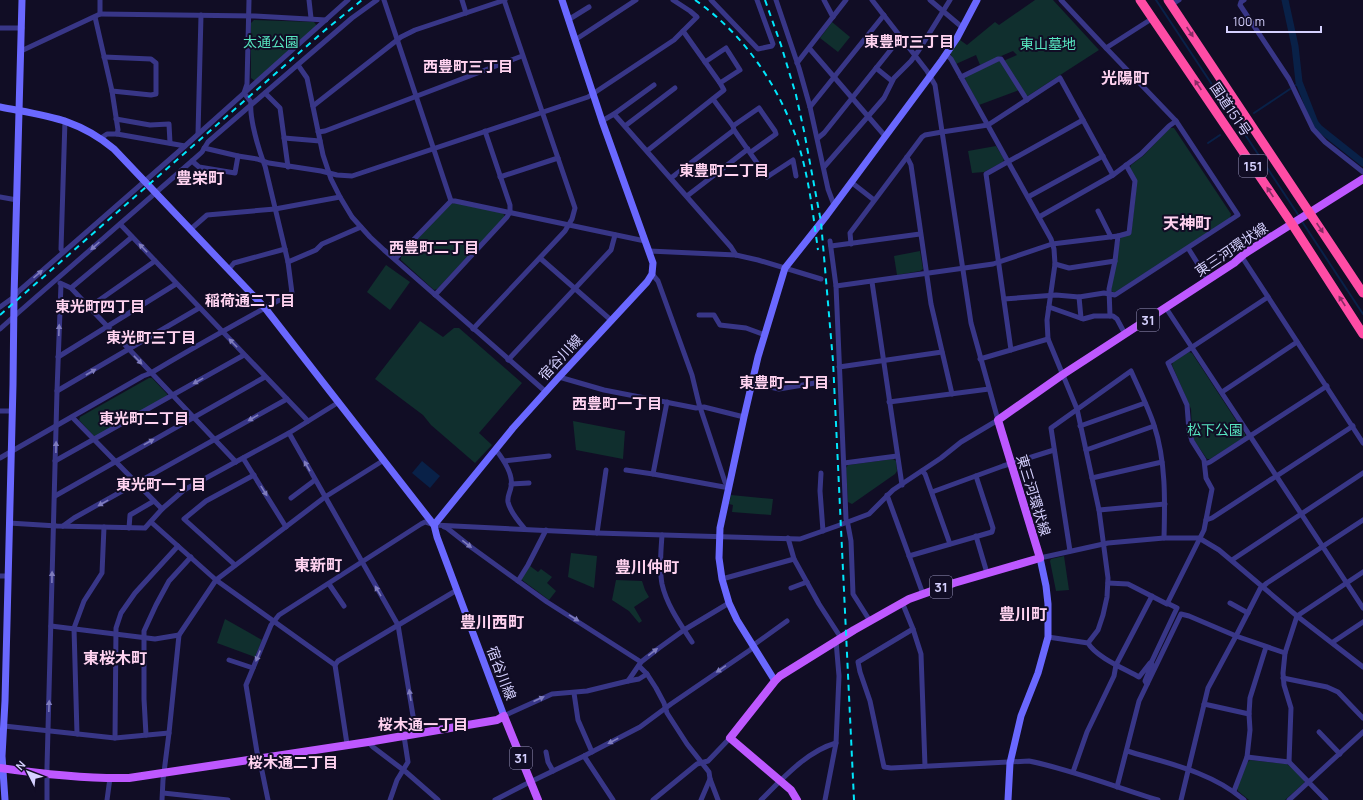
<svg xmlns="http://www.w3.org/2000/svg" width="1363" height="800" font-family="Manrope,'Noto Sans JP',sans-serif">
  <rect width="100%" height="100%" fill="#110d25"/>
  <g fill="#102f2e">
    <polygon points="1035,0 1053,0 1099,50 1023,99 1023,96 1019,90 979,105 965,79 966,76 998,61 1001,62 1017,55 1013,51 980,65 976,55 956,64 951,55 951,52 960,40 967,45 995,22 999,25"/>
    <polygon points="254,20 314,22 317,26 255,81 251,78 251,23"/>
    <polygon points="832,22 850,37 838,52 820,38"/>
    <polygon points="1170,128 1174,128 1231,214 1230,218 1114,293 1111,290 1120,239 1122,236 1131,234 1137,181 1130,168 1131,165 1143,156"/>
    <polygon points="996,146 1004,159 1003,162 984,172 972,173 968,151"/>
    <polygon points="455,203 503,213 505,217 437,289 434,290 401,260 401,257 450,204"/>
    <polygon points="920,251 923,269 920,271 897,275 894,256"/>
    <polygon points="386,265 410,282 390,310 367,292"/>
    <polygon points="420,321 443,337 454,328 459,328 522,383 479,433 492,445 475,463 431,425 423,415 375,379"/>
    <polygon points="1189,352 1192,353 1245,434 1245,437 1210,459 1207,459 1194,440 1192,431 1191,409 1172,365 1173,362"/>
    <polygon points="149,378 152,378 167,394 167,396 98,436 94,436 79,420 80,417"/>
    <polygon points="573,421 625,431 623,459 576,450"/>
    <polygon points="893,459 896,461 897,471 895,474 852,504 848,502 846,468 848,465"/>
    <polygon points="731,495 773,499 771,515 732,512 733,505 729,504"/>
    <polygon points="571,553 597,556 594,588 568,577"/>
    <polygon points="1064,556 1069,590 1056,591 1050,561 1051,559"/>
    <polygon points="530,566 538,572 541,569 552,577 547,583 556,591 549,600 522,580 522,578"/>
    <polygon points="616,580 642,581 645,590 649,597 634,607 642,621 639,623 629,611 612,600"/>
    <polygon points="225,619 262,640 255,657 217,643"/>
    <polygon points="1250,760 1287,764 1304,779 1304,783 1285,800 1249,800 1238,791 1237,788 1247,763"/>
  </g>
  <polygon fill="#092148" points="422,461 440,476 430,488 412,473"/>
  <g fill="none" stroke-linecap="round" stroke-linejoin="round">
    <g stroke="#092148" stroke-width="2">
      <polyline points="1156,0 1299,216"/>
      <polyline points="1296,85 1299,82"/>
      <polyline points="1254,113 1290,89"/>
      <polyline points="1208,143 1220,135"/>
      <polyline points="1301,220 1363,314"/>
    </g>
    <polyline stroke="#092148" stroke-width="7" points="1285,0 1295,46 1299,82 1315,123 1319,128 1363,163"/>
    <g stroke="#383687" stroke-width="5">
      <polyline points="309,0 311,18"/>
      <polyline points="384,0 451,201"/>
      <polyline points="462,0 466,13"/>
      <polyline points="711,0 758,49 772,46 773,44 757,0"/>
      <polyline points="776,0 799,68 810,107 828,189 834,205"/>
      <polyline points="824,0 833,17"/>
      <polyline points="930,0 963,28"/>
      <polyline points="1244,0 1241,2 1240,5 1289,79 1313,129 1325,142 1363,172"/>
      <polyline points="1171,5 1179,0"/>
      <polyline points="100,14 255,16 326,20"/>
      <polyline points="95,17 112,91 118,130 117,134 107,134 101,138"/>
      <polyline points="568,20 589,7"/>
      <polyline points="0,28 22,28"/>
      <polyline points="575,40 636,0"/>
      <polyline points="809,48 885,136"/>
      <polyline points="1106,48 1153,18"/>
      <polyline points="21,51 100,14 100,0"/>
      <polyline points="946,54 951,59 1051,239 1054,249 1055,264 1047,320 1048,339 1077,409 1099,510 1108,578 1107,597 1103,615 1098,630 1088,643"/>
      <polyline points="104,57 151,59 156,63 156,94 151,95 112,91"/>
      <polyline points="705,62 726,48 740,70 720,83"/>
      <polyline points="797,63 846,0"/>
      <polyline points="298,65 307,78 323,155 331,179 340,197 352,217 370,237 384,250 546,392"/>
      <polyline points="876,68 892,81"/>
      <polyline points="961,77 998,59 1001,59 1027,100"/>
      <polyline points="265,93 280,108 288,167"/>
      <polyline points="713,99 733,126 759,108 775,131 776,134 751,152"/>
      <polyline points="313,106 401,37 415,30 505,0"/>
      <polyline points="810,107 884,15"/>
      <polyline points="614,114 654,85"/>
      <polyline points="116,119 150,125 169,124 170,143"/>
      <polyline points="602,121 614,114 731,247 736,255"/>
      <polyline points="625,126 675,88"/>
      <polyline points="733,126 734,130 767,177 793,160 796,176"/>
      <polyline points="318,132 325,131 522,56"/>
      <polyline points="117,134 185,146"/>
      <polyline points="198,134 201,15"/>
      <polyline points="284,138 320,141"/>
      <polyline points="818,138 824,133 901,37"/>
      <polyline points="204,148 238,156 257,159 269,163 321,171 337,175 352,176 361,173 588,97 674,40 697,17 690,11 673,0"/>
      <polyline points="647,151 724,90 720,83 683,31"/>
      <polyline points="907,157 911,165 931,304 952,394"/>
      <polyline points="192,161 199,167 235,173 238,156"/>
      <polyline points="824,167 884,98 894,78 911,61 919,50 950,0"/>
      <polyline points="1113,175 1141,154 1169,126 1176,121"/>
      <polyline points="500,177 558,158"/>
      <polyline points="671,178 734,130"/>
      <polyline points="851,182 874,200"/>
      <polyline points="687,196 748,149"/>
      <polyline points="0,197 17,200"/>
      <polyline points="1028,197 1103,156"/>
      <polyline points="1098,211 1111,237"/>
      <polyline points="120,224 308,421"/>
      <polyline points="191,229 207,215 275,209 340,197"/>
      <polyline points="1118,236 1129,233 1135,181 1126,165"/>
      <polyline points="830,241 836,286 846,519 848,525 851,541 853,594 870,621"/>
      <polyline points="851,244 850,233 922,137 925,135 942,132 988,125 1060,78 1113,175 1039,217"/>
      <polyline points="831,246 920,234"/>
      <polyline points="1188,248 1208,280"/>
      <polyline points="649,251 736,255 758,260 821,279"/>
      <polyline points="63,252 61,249 65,120"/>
      <polyline points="1242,257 1363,443"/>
      <polyline points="540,258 612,321"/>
      <polyline points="395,259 449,203 451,201 455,201 645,241"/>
      <polyline points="288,262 316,250 322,244 361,227"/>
      <polyline points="1055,264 1069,268 1115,261"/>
      <polyline points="229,269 234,263 285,249"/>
      <polyline points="652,274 658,281 692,375 699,404 725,482 729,487"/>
      <polyline points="872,282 902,485"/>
      <polyline points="60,283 71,288 236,462"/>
      <polyline points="836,286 993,264 1052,244 1118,236 1115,261 1109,289 1110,316"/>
      <polyline points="71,288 132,237"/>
      <polyline points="435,295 507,217 510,212 510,205 485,131"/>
      <polyline points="1079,297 1081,318"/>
      <polyline points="1004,299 1056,295 1079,297 1104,293 1115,295 1238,215 1176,121 1106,48 1061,0"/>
      <polyline points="0,307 14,297 19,291 185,146 348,0"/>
      <polyline points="1049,307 1083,319 1094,316 1113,316 1117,319 1125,334"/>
      <polyline points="88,308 155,261"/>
      <polyline points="1166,308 1363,608"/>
      <polyline points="699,315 714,315 720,325 746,328 765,335"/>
      <polyline points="0,329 19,312 192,161 202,152 208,142 352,18 377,0"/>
      <polyline points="473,329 565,231 572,219 575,208 504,0"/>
      <polyline points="1011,350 986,174 1083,120"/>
      <polyline points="58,357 176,284"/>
      <polyline points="980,359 1048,339"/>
      <polyline points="508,360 611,250 615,235"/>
      <polyline points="839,367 942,352"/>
      <polyline points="559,377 604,390 696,408 704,407 744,417"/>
      <polyline points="752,383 779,389 827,381"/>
      <polyline points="57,391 199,308"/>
      <polyline points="1222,392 1297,342"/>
      <polyline points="667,402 653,474 724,487 729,487"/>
      <polyline points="889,402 989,389"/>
      <polyline points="0,411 12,411"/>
      <polyline points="72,417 162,509"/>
      <polyline points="1080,426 1145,403"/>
      <polyline points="289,433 398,625 416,734"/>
      <path d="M496 450C503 459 514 474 511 487 510 493 507 496 508 502 510 512 519 522 525 529"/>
      <polyline points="1086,450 1154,426"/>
      <path d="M0 458 143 376 151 373C197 345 245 319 292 293L288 262 265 166C259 151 249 118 251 102L244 93 247 84 249 0"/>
      <polyline points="243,458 286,527"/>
      <polyline points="55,461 244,355"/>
      <polyline points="504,461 549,456"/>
      <polyline points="844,463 897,456"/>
      <polyline points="1205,464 1210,462 1327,386"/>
      <polyline points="626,470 653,474"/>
      <polyline points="922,471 925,474 950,544"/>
      <polyline points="821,473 820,491 823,531"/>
      <polyline points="1092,478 1162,462"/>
      <polyline points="511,484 529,483"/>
      <polyline points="932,492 1003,466 1054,450"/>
      <polyline points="887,495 923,594"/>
      <polyline points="55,496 265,377"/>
      <polyline points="291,498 315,480"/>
      <polyline points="1099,510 1165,504"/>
      <polyline points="1206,520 1212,518 1353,426"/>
      <polyline points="151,522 216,580 335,665"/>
      <polyline points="9,523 57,526 145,528 162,509 184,490 289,433 339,402"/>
      <polyline points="434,525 597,533 800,539 837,526 869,514 893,490 941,458 961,442 998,420 971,323 935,85 927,71 872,0"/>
      <polyline points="63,526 74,518 287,399"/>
      <polyline points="444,527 447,528 471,547 547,602 641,662"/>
      <polyline points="129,528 130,515 154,501"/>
      <polyline points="597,533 606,470"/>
      <path d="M662 535C661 551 659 568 662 584 667 606 681 625 692 642"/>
      <polyline points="976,536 987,573"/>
      <polyline points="788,538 794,559 819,604 841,638"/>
      <path d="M1070 551 1051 428 1131 371C1139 389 1148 407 1154 425 1166 461 1165 501 1164 538"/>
      <polyline points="909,556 992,532 993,528 976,476"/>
      <polyline points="1040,558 1108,543 1164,538 1199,538 1219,550 1297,616 1363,667"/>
      <polyline points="1232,560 1363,473"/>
      <polyline points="235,565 184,519 206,501 254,475"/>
      <polyline points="0,576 8,576"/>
      <polyline points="722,579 794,559"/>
      <polyline points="518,581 528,565 546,530"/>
      <polyline points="1108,583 1128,584 1167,604 1204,530 1212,489 1206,478 1204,460 1192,441 1189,431 1187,405 1168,363 1268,297"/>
      <polyline points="329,584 344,606"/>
      <polyline points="791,588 807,582"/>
      <polyline points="902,602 913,629 921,654 925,766"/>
      <polyline points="1230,603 1248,613"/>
      <polyline points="51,626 155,639 179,635"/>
      <path d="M913 629 858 662 860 672 870 701 884 767 891 768 1029 761C1073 770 1115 787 1158 800"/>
      <path d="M1048 637 1088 643C1096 657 1125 669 1139 677L1150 663 1152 664 1145 681 1147 684"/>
      <polyline points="1333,642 1363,622"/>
      <polyline points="229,660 253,668"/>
      <polyline points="1151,663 1177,608 1167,603"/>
      <polyline points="639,666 647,674 656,688 664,703 667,713 687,744 709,772 710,779 718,800"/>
      <polyline points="1283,678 1327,687 1338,692 1363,718"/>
      <polyline points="628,681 639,679 647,674"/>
      <polyline points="574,693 578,720 592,752"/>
      <polyline points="1204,704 1249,714"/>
      <polyline points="504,716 510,713 552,694 587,691 628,681 641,662 659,648 684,630 729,603"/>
      <polyline points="4,726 115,738 169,733"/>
      <polyline points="1319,732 1340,754"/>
      <polyline points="77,734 74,628 84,601 102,573 104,527"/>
      <polyline points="146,735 144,699 144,631 156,605 169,581 191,557"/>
      <polyline points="115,738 116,628 121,613 135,593 178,546"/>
      <polyline points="368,742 373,747 406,772 438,800"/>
      <polyline points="347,744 335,665 338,661 457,590"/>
      <path d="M1127 751C1167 763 1212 772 1244 800"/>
      <polyline points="546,752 548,762 553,771"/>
      <polyline points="584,756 613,800"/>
      <polyline points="1247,757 1289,762 1326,800"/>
      <polyline points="1289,762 1291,708 1284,685 1283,673 1285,653 1297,616 1363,572"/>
      <polyline points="1073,772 1087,732 1114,676 1116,665 1152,596"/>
      <polyline points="1117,787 1139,701 1181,614 1189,616 1236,636 1285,653"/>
      <polyline points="1234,791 1247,757 1250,730 1249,714 1250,698 1266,647"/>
      <polyline points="163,793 228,800"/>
      <polyline points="47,800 47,767 57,391 61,284"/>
      <polyline points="107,800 110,778"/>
      <polyline points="162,800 163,780 169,733 179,635 216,580 325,497 384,460"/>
      <polyline points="268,800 261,766 257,752 246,685 271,625 279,615 421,524 425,522 434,525"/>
      <polyline points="390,800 397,780 408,762 404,736"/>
      <polyline points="495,800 524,785 584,756 640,727 671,704 750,650 755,644 787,621"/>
      <polyline points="653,800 697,764 708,761 730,738"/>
      <polyline points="701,800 710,779"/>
      <path d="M761 800C782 779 807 751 836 743"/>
      <polyline points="825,800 836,743 839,676 836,641"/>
      <polyline points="1181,800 1208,688 1236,636 1260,589 1267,583 1363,520"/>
      <polyline points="1289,800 1363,732"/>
    </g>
    <g stroke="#6a68ff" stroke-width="7">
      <path d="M0 107C46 116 77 118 114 149L265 308 434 525"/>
      <polyline points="775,681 737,620 729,603 722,579 719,558 720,528 744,417 758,357 785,268 827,215 942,60 957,38 977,0"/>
      <polyline points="504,716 437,537 434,525 513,428 559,377 647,282 652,274 653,263 602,121 562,0"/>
      <polyline points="5,800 2,756 5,701 13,385 14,297 22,0"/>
      <polyline points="1008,800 1010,763 1021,716 1038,673 1048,637 1048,604 1046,586 1040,558"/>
    </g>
    <g stroke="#be58ff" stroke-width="8">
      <path d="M0 768C42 774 87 779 129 778L368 742 497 720 504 716 538 800"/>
      <polyline points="797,800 791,790 730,738 775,681 780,676 854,630 909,599 954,583 1040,558 998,420 1062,375 1234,263 1244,254 1363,179"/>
    </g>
    <g stroke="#ff4ca5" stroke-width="9">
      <polyline points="1140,0 1292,224 1363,334"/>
      <polyline points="1168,0 1363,293"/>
    </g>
    <g stroke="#00e7fc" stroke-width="2" stroke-dasharray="6 5" stroke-linecap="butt">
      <path d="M695 0C744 34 780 87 798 143 809 178 813 214 818 250"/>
      <polyline points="765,0 781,45 796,95 804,131 821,222 833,361 854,800"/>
      <polyline points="0,315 324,31 362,0"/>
    </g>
  </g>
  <defs><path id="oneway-solid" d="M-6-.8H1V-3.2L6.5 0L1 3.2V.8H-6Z"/></defs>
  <g fill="#882c65">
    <use href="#oneway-solid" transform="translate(1190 32) rotate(56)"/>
    <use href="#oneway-solid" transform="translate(1198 85) rotate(-124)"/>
    <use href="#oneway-solid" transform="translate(1270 192) rotate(-124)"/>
    <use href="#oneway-solid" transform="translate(1320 228) rotate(56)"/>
    <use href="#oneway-solid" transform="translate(1342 301) rotate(-123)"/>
  </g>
  <g fill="#7f7cbd">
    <use href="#oneway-solid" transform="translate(95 246) rotate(138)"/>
    <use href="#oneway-solid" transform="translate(143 248) rotate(-134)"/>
    <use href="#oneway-solid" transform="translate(38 274) rotate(-41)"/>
    <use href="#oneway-solid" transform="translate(59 330) rotate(-88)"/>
    <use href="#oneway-solid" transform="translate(233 343) rotate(-134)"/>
    <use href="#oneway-solid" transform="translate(138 360) rotate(46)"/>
    <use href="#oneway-solid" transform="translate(91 372) rotate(-30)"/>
    <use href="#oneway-solid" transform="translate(198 381) rotate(151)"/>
    <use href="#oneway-solid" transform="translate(253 418) rotate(150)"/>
    <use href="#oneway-solid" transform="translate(149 442) rotate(-29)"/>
    <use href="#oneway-solid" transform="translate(56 447) rotate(-89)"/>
    <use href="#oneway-solid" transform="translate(307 466) rotate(-119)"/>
    <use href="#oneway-solid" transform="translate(264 491) rotate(58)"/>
    <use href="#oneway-solid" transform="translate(103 503) rotate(151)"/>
    <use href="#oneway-solid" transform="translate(467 544) rotate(38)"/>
    <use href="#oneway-solid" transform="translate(52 577) rotate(-89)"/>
    <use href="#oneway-solid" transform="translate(378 591) rotate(-120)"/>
    <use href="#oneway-solid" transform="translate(574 618) rotate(32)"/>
    <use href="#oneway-solid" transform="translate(653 652) rotate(-38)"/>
    <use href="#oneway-solid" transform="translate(258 656) rotate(112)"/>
    <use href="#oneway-solid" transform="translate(721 669) rotate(146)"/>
    <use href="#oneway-solid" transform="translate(410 695) rotate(-99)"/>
    <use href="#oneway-solid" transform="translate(539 699) rotate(-24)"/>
    <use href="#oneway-solid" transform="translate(49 706) rotate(-88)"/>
    <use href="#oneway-solid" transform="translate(613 741) rotate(152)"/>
  </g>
  <g text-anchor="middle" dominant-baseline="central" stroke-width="4" stroke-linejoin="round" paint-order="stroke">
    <g fill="#110d25" stroke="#9b96be" stroke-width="1">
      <rect x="1239" y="155" width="28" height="22" rx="3"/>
      <rect x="1137" y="309" width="22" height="22" rx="3"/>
      <rect x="930" y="576" width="22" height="22" rx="3"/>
      <rect x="510" y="747" width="22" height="22" rx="3"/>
    </g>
    <g font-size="13" font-weight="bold" fill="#d6d1ff">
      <text x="1253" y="166">151</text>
      <text x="1148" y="320">31</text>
      <text x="941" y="587">31</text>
      <text x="521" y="758">31</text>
    </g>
    <g font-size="14" fill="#57e6c0" stroke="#110d25">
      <text x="271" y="41">太通公園</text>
      <text x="1048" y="43">東山墓地</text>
      <text x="1215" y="429">松下公園</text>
    </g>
    <g font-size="14" fill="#d6d1ff" stroke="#110d25">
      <text transform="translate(1231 109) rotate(56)">国道151号</text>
      <text transform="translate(1231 249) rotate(-34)">東三河環状線</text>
      <text transform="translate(560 357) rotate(-47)">宿谷川線</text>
      <text transform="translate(1034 495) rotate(73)">東三河環状線</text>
      <text transform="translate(502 673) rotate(69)">宿谷川線</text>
    </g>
    <g font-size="15" font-weight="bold" fill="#ffd3f0" stroke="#110d25">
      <text x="909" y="41">東豊町三丁目</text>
      <text x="468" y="66">西豊町三丁目</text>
      <text x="724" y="170">東豊町二丁目</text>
      <text x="434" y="247">西豊町二丁目</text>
      <text x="250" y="300">稲荷通二丁目</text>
      <text x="100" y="306">東光町四丁目</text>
      <text x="151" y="337">東光町三丁目</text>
      <text x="784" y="382">東豊町一丁目</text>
      <text x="617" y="403">西豊町一丁目</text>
      <text x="144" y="418">東光町二丁目</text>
      <text x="161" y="484">東光町一丁目</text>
      <text x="423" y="724">桜木通一丁目</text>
      <text x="293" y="762">桜木通二丁目</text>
    </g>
    <g font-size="16" font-weight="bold" fill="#ffd3f0" stroke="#110d25">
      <text x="1125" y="78">光陽町</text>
      <text x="200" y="178">豊栄町</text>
      <text x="1187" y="223">天神町</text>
      <text x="318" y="565">東新町</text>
      <text x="647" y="567">豊川仲町</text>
      <text x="1023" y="614">豊川町</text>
      <text x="492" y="622">豊川西町</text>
      <text x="115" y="658">東桜木町</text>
    </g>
  </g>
  <g transform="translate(28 772) rotate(312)" stroke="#110d25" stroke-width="3" paint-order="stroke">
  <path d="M0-3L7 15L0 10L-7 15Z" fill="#d6d1ff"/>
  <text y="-6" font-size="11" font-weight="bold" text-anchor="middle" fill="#d6d1ff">N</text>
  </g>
  <path d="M1227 26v6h94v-6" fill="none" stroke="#d6d1ff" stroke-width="2"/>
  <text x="1233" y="26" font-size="12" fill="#d6d1ff" stroke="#110d25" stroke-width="3" paint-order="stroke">100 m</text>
</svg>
